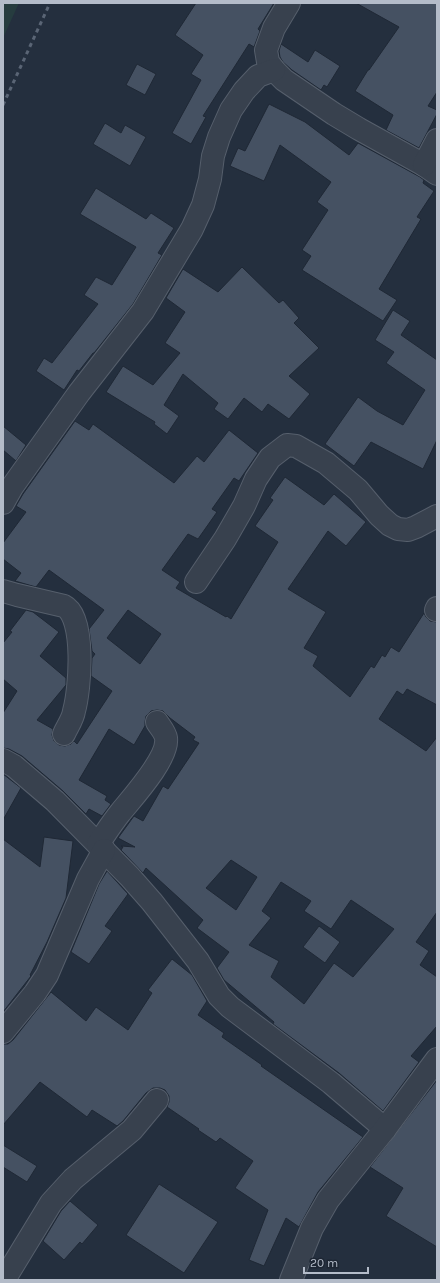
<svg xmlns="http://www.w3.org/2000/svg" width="440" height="1283" font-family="Karla,sans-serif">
  <rect width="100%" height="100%" fill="#242f3e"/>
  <polygon fill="#263c3f" points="3,3 19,3 3,38"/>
  <g fill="#455162" stroke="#1f2835" fill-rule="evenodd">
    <polygon points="196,3 274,3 258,29 260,31 254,47 249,44 203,116 206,117 191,144 172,133 201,80 191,74 203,55 175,35"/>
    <polygon points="356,3 437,3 437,92 428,106 437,110 437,114 419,148 386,130 393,115 355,91 368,70 369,70 399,27"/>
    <polygon points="281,44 308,62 315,50 340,66 327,87 324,85 321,90 292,70 283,62 280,57 279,51"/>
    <polygon points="137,64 156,74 145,95 126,85"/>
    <polygon points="269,104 305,122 349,155 358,143 420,177 424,180 423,183 434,191 417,217 421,219 379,289 397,300 383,321 302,270 311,256 302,250 328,210 317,202 331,182 280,145 264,181 230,166 238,148 245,151"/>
    <polygon points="105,123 121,133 125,125 146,137 130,166 93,144"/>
    <polygon points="96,188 146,219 151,213 174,228 158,253 162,255 133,304 94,353 93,353 79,371 77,370 64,390 36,371 44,358 52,363 98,304 84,295 96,277 112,285 136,247 80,214"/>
    <polygon points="242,267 279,303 283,300 299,318 294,323 319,348 289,376 310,394 289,419 268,404 262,412 244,398 228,419 214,409 218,403 183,374 164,405 179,416 167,434 154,424 155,422 106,392 123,366 153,385 180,353 165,343 185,312 166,298 183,269 218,292"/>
    <polygon points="393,310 410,321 401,335 437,360 437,440 423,469 371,442 354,466 325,444 358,397 377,411 403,425 425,390 386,363 394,352 375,340"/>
    <path d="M75 421 89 430 93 424 174 483 197 456 204 462 229 430 258 453 239 481 234 478 212 509 217 512 198 539 188 534 162 570 180 582 176 588 226 617 227 616 231 619 278 542 255 526 273 500 270 498 285 477 324 505 334 494 366 522 346 546 328 531 288 589 326 612 304 648 318 656 313 666 350 697 371 666 374 668 382 655 385 657 391 647 399 652 424 613 426 617 430 621 437 622V705L407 689 403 695 397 691 379 719 426 751 437 737V912L416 942 429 951 420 965 437 977V1026L411 1056 419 1062 383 1111 339 1073 273 1024 274 1022 224 980 217 968 229 952 197 928 203 920 146 868 143 873 121 850 123 847 121 846 135 847 118 838 134 816 143 821 163 786 168 789 199 743 193 740 195 737 170 718 163 711 157 710 151 711 146 716 145 722V726L134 745 109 729 79 780 107 796 105 800 111 804 102 816 89 809 86 814 63 791 22 756 9 749 3 748V713L17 691 3 679V643L12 632 10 631 26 610 33 612 59 632 40 656 66 678V685L37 720 53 729 52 735 54 741 59 745 65 746 71 744 74 741 77 744 112 691 91 676 92 658 95 654 92 651 89 629 104 610 49 570 36 587 15 581 21 573 3 559V543L26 512 16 506 23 494ZM128 610 161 634 140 664 107 638ZM231 860 257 877 236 910 206 888ZM281 882 311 901 304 911 331 929 351 900 394 929 353 977 334 963 304 1004 271 977 279 961 249 945 271 918 262 911Z"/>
    <polygon points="3,426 26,445 16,461 3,450"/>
    <polygon points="3,774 21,788 3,820"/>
    <polygon points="44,837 73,841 66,898 47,942 30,975 31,976 3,1012 3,839 40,867"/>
    <polygon points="107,871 128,894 105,926 112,931 89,964 71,952 99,884"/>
    <polygon points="319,926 340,942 325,963 303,947"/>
    <polygon points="172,959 192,975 207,1001 198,1015 224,1033 222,1037 262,1065 261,1066 363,1137 318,1192 299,1227 286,1218 264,1266 249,1260 268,1210 235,1188 253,1161 220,1138 216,1142 198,1130 199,1129 167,1107 169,1102 169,1096 165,1090 160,1088 153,1088 146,1093 123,1121 117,1126 92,1110 87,1117 40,1082 3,1125 3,1044 8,1044 13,1040 51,992 86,1021 96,1007 128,1030 152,993 148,990"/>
    <polygon points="437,1080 437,1247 386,1216 403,1188 370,1167"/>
    <polygon points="3,1145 37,1166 27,1182 3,1167"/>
    <polygon points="159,1184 218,1222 184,1273 126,1235"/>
    <polygon points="70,1201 98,1225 82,1244 80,1242 64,1260 43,1241 61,1211"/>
  </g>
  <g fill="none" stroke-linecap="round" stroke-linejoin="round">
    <g stroke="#565f6c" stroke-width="24">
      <g id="minor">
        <polyline points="289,3 274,28 266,50 268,62 274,70 284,80 334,114 359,129 424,165 437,174"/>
        <polyline points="424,165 437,140"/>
        <polyline points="3,503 12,487 79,393 143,311 192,229 203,205 210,179 213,156 219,137 231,110 244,91 258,76 274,70"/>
        <polyline points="196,582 225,539 244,506 256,479 270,458 287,445 296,446 326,463 358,490 379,515 390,525 398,529 408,530 416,527 437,516"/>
        <path d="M3 591 17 595 64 606C86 617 80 690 74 711 73 719 67 727 64 734"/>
        <polyline points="436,610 437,608"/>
        <polyline points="3,760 14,766 55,801 130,877 152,902 198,961 219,996 230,1007 331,1083 385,1129"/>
        <path d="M98 844C105 834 112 823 120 813 132 798 169 758 166 738 165 732 160 727 157 722"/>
        <polyline points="3,1032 35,993 47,975 88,879 104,850"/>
        <polyline points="4,1280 51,1203 73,1179 132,1130 157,1100"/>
        <polyline points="291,1280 312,1228 328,1200 385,1129 437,1059"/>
      </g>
    </g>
    <use href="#minor" stroke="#38414e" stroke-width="22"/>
    <polyline stroke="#5a6575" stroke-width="3" stroke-dasharray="4 4" stroke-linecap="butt" points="3,105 50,3"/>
  </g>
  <rect width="440" height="1283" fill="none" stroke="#b4bcc9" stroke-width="8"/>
  <path d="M304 1267v6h64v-6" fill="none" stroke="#b4bcc9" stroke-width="2"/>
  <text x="310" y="1267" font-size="12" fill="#b4bcc9" stroke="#1d2633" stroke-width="3" paint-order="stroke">20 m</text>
</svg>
